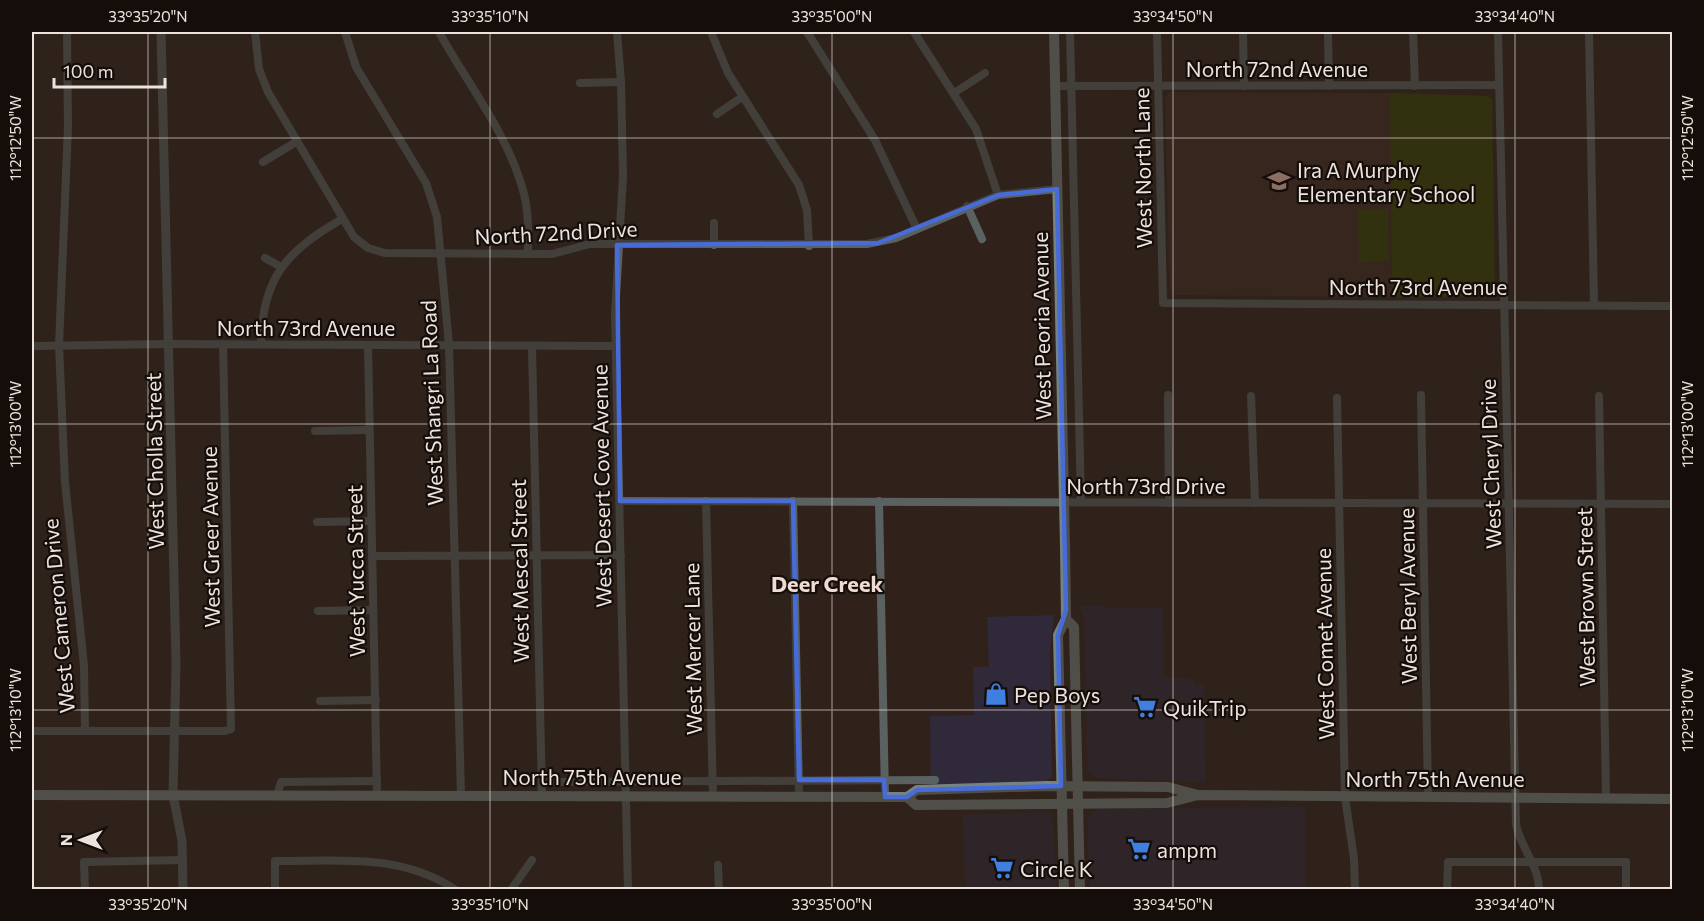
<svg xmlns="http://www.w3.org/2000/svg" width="1704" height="921" font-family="Commissioner,sans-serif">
  <rect width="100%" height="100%" fill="#30221b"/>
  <g fill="#302939">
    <polygon points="1104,605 1108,608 1163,608 1164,678 1194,679 1194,685 1204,685 1205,782 1097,778 1088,772 1084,617 1078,606"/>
    <polygon points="1054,615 1050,652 1052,777 1046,781 931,785 930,716 974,715 973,667 989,667 987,617"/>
    <polygon points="1305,807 1305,889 1089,889 1088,818 1097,809"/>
    <polygon points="1042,812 1049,813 1053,821 1056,889 965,889 963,815"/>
  </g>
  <polygon fill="#3f2a21" points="1170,92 1390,93 1392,297 1172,295 1170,290 1165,98"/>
  <g fill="#354400">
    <polygon points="1390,93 1487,96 1492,99 1495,297 1392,297"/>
    <polygon points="1388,209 1389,261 1359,262 1358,210"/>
  </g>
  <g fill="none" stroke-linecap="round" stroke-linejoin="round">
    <g stroke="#596260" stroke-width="8">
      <polyline points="67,32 68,126 59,346 65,482 84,666 85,730"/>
      <polyline points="255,32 259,69 268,92 354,237 368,248 385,253 552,254 590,244 867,244 896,238 998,195 1057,189"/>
      <polyline points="345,32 356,67 426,183 437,217 449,345 461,795"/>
      <path d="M439 32C468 85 509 135 524 194 529 214 528 234 528 254"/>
      <polyline points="617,32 621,82 623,176 615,314 628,890"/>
      <polyline points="711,32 728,73 799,185 807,210 809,246"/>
      <polyline points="807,32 875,140 917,229"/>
      <polyline points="914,32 976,129 998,195"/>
      <polyline points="1070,32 1081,502"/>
      <polyline points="1157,32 1163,303 1672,306"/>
      <polyline points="1243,32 1244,86"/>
      <polyline points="1328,32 1329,86"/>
      <polyline points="1413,32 1415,86"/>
      <path d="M1498 32 1516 824C1520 847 1539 865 1539 890"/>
      <polyline points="1589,32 1594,305"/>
      <polyline points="580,83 621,82"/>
      <polyline points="1055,86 1499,85"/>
      <polyline points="954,93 985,73"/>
      <polyline points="717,114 742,97"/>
      <polyline points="263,162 296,142"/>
      <polyline points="967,206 982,239"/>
      <polyline points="714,223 714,245"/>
      <polyline points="265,258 281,267"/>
      <path d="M261 344C262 277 287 251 342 219"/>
      <polyline points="368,345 377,796"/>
      <polyline points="32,346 170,344 616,346"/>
      <polyline points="532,346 542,796"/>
      <polyline points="1168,395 1169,503"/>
      <polyline points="1421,395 1428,797"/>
      <polyline points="1251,396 1255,503"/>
      <polyline points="1599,396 1606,798"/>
      <polyline points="1337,398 1345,797 1354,859 1355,890"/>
      <polyline points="315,431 369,430"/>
      <polyline points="620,501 1672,504"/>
      <polyline points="706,501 713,796"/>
      <polyline points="793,501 799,796"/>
      <polyline points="879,501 885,797"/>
      <polyline points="317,522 371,521"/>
      <polyline points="372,556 621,555"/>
      <polyline points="318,611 373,610"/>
      <polyline points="320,701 376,700"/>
      <polyline points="32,731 225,731 231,729 223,344"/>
      <polyline points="542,782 935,780"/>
      <polyline points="277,795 281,782 377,781"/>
      <polyline points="718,865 719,890"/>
      <polyline points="85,890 84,862 183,860"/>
      <path d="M275 890V861C338 861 401 853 456 890"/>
      <polyline points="511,890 532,860"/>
      <polyline points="1447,890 1448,862 1626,862 1626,890"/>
    </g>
    <polyline stroke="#596260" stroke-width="9" points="161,32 176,664 173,795 182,841 183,890"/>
    <g stroke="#758481" stroke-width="10">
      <polyline points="1054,32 1065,546 1066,619 1058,635 1064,890"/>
      <polyline points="1066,619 1074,627 1080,890"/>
      <polyline points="32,795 907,797 917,790 1046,786 1168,787 1198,795"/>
      <polyline points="907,797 916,805 1167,803 1198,795 1672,799"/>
    </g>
  </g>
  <path d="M0 0H1704V921H0ZM1057 189 1066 610 1058 635 1061 786 917 790 907 797H885L884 780H799L793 501H620L617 245 878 243 998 195Z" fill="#30221b" fill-opacity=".55" fill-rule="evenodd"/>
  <path fill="none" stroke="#476cd9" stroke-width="4.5" stroke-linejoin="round" d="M1057 189 1066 610 1058 635 1061 786 917 790 907 797H885L884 780H799L793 501H620L617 245 878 243 998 195Z"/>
  <path fill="none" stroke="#ede3de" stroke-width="1.5" stroke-opacity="0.45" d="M148 32V890M490 32V890M832 32V890M1173 32V890M1515 32V890M32 138H1672M32 424H1672M32 710H1672"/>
  <defs>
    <g id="school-bare" transform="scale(1.8)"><path d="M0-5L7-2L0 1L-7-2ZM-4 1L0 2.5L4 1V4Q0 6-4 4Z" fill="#8d6e63" stroke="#140d0a" stroke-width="2.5" paint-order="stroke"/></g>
    <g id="shop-bare" transform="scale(1.8)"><path d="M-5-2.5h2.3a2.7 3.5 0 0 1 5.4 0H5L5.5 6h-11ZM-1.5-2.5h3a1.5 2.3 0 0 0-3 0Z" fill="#3f7fe0" stroke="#140d0a" stroke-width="2.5" paint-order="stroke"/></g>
    <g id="supermarket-bare" transform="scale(1.8)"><path d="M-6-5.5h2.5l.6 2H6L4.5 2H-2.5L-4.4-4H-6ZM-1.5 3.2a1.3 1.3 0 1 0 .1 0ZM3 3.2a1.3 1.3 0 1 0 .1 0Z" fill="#3f7fe0" stroke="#140d0a" stroke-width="2.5" paint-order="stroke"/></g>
  </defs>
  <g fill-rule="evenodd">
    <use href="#school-bare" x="1279" y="181"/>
    <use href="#shop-bare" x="996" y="694"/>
    <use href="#supermarket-bare" x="1145" y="707"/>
    <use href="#supermarket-bare" x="1139" y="849"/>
    <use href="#supermarket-bare" x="1002" y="868"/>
  </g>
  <g text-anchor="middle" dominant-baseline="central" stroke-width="4.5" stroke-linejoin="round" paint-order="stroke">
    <g font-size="21" fill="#ede3de" stroke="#140d0a">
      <text x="1277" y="68">North 72nd Avenue</text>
      <text transform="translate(1142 168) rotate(-91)">West North Lane</text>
      <text transform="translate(556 232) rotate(-3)">North 72nd Drive</text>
      <text x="1418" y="286">North 73rd Avenue</text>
      <text transform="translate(1041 326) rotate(-91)">West Peoria Avenue</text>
      <text x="306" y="327">North 73rd Avenue</text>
      <text transform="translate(431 403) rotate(-92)">West Shangri La Road</text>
      <text transform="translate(154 461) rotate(-91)">West Cholla Street</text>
      <text transform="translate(1490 464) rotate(-92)">West Cheryl Drive</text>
      <text x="1146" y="485">North 73rd Drive</text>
      <text transform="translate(601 486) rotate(-91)">West Desert Cove Avenue</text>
      <text transform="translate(210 537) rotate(-91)">West Greer Avenue</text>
      <text transform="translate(355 571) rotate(-91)">West Yucca Street</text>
      <text transform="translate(519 571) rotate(-91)">West Mescal Street</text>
      <text transform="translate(1407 596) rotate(-91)">West Beryl Avenue</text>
      <text transform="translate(1585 597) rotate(-91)">West Brown Street</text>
      <text transform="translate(58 616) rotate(-95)">West Cameron Drive</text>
      <text transform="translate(1324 644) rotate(-91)">West Comet Avenue</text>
      <text transform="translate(692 649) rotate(-91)">West Mercer Lane</text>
      <text x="592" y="776">North 75th Avenue</text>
      <text x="1435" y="778">North 75th Avenue</text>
    </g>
    <g font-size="21" fill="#ede3de" stroke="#140d0a" text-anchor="start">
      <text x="1297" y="169">Ira A Murphy<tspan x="1297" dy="24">Elementary School</tspan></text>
      <text x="1014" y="694">Pep Boys</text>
      <text x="1163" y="707">QuikTrip</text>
      <text x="1157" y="849">ampm</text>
      <text x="1020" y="868">Circle K</text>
    </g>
    <g font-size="22" font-weight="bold" fill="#efdbd2" stroke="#140d0a">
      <text x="827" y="583">Deer Creek</text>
    </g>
  </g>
  <rect width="1704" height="921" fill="none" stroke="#140d0a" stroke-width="66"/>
  <g transform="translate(81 840) rotate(270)" stroke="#140d0a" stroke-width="4.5" paint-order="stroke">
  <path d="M0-4.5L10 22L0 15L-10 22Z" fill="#ede3de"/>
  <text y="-9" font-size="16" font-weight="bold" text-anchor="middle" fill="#ede3de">N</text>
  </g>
  <path d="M54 78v9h111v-9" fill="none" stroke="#ede3de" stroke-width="3"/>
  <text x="63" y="78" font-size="18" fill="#ede3de" stroke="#140d0a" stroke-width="4.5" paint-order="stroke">100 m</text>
  <rect x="33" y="33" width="1638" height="855" fill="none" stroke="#ede3de" stroke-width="2"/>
  <g font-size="15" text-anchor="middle" fill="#ede3de">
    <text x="148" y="22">33°35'20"N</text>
    <text x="490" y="22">33°35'10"N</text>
    <text x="832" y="22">33°35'00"N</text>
    <text x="1173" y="22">33°34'50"N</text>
    <text x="1515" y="22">33°34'40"N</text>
    <text transform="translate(1688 138) rotate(-90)" y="5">112°12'50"W</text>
    <text transform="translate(16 138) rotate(-90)" y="5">112°12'50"W</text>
    <text transform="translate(1688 424) rotate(-90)" y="5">112°13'00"W</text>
    <text transform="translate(16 424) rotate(-90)" y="5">112°13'00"W</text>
    <text transform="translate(1688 710) rotate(-90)" y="5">112°13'10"W</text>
    <text transform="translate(16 710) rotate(-90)" y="5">112°13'10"W</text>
    <text x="148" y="910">33°35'20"N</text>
    <text x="490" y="910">33°35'10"N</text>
    <text x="832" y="910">33°35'00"N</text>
    <text x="1173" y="910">33°34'50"N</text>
    <text x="1515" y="910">33°34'40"N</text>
  </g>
</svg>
